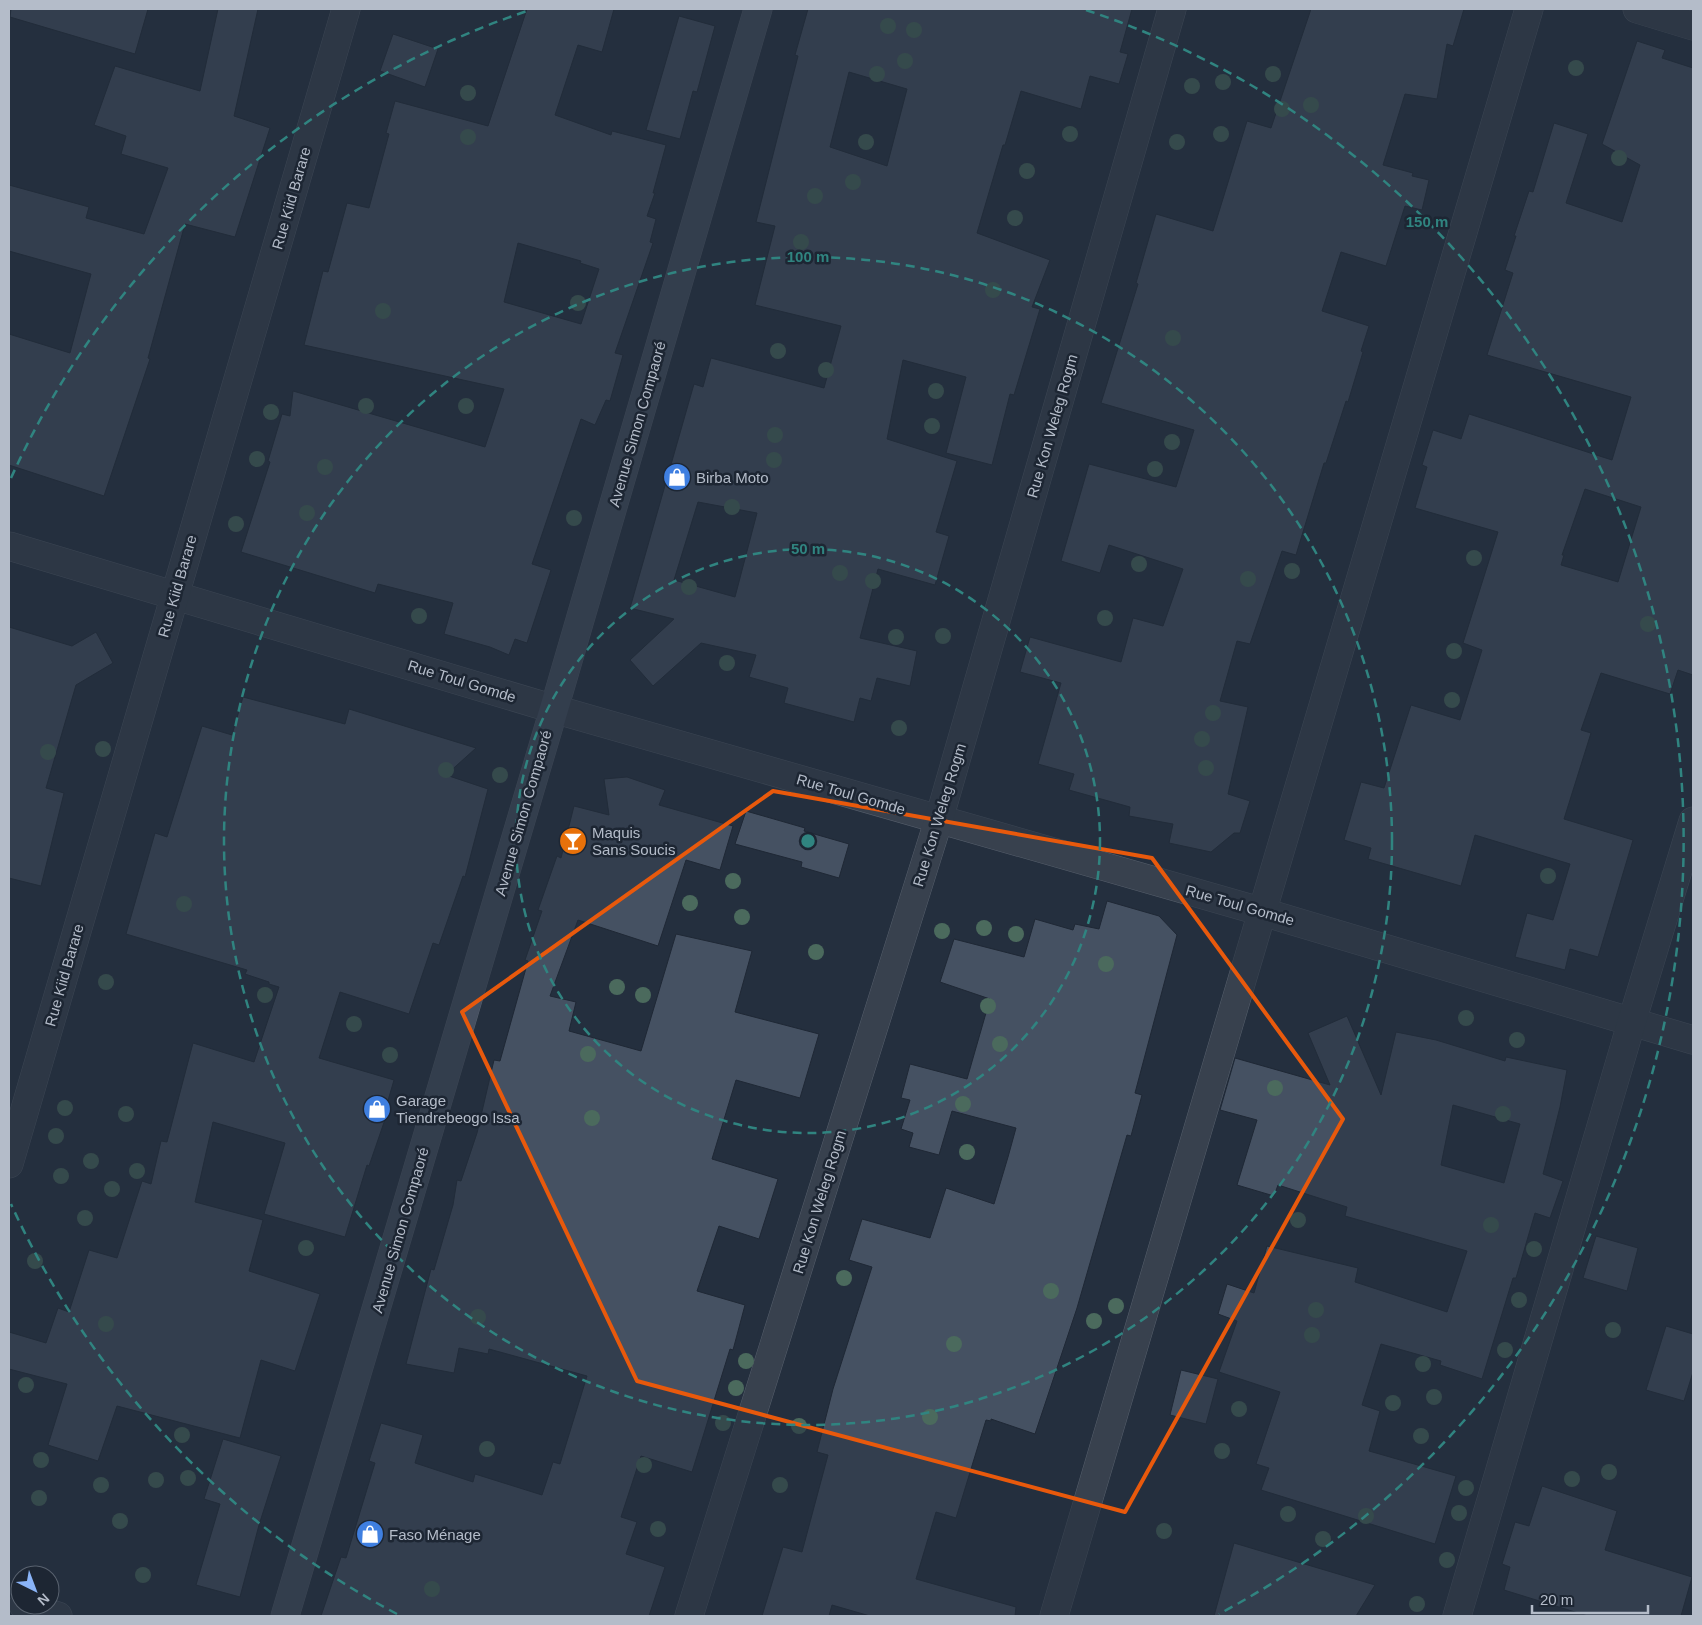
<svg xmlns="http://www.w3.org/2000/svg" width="1702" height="1625" font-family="Arial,sans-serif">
  <rect width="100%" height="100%" fill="#242f3e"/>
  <g fill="#455162" stroke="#1f2835" fill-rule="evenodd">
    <polygon points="11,9 148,9 135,54 10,17"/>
    <polygon points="218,9 258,9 234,116 270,128 235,237 185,224 148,358 150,359 104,496 9,465 9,334 70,353 91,274 9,251 9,185 89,207 86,218 144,234 168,168 121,154 126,136 94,125 115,66 200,91"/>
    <path d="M527 9H614L602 52 578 45 555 115 611 135 612 131 666 145 653 193H655L647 216 656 219 650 242 653 243 615 353 623 355 610 401 606 400 595 425 581 419 532 564 551 570 527 643 515 639 509 655 490 647 444 634 453 603 378 584 375 593 241 552 270 462 268 461 282 414 290 416 293 391 485 447 504 389 304 345 323 271 328 272 347 203 369 208 389 134 386 133 395 101 488 126ZM518 243 581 261 580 263 599 269 581 324 504 302Z"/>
    <path d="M808 9H1132L1120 52 1128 54 1119 84 1090 76 1081 109 1021 91 1005 145H1003L977 233 1050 260 1032 307 1040 309 1014 395 1010 394 992 465 946 453 966 377 903 360 887 439 957 461 936 532 949 536 935 585 878 569 860 638 917 651 910 686 877 678 871 701 860 698 854 722 784 703 788 688 749 677 756 655 701 643 653 686 630 660 674 619 630 608 694 384 703 387 711 358 824 388 841 326 755 305 775 226 756 222 798 56 795 55ZM849 72 907 89 887 166 830 147ZM698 502 757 513 735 597 674 580Z"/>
    <polygon points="1311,9 1464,9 1453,46 1447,44 1437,99 1405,94 1383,165 1413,173 1412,176 1429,180 1422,210 1405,206 1386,266 1341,252 1322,311 1369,326 1361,351 1363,352 1348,402 1346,401 1326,463 1324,463 1296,555 1282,551 1250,644 1237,641 1220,701 1248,707 1228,794 1250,801 1240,833 1234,833 1211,852 1169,843 1173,824 1129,816 1130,807 1069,790 1074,774 1038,764 1061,683 1020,672 1030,637 1121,662 1133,618 1163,626 1183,569 1109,545 1100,573 1061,561 1089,464 1176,487 1194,430 1101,403 1138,284 1136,283 1156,214 1213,231 1247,121 1271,128"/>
    <polygon points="679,16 715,26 697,92 693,91 680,139 646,130"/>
    <polygon points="393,34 438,49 425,87 380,71"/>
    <path d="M1637 41 1665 50 1662 58 1693 68V675L1678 670 1670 694 1601 673 1581 730 1591 733 1564 819 1633 840 1598 957 1570 949 1565 970 1515 957 1527 913 1553 920 1570 864 1475 835 1461 886 1368 859 1371 848 1344 840 1361 782 1384 788 1411 705 1460 720 1482 650 1463 643 1498 532 1415 508 1427 467 1422 465 1433 430 1461 439 1469 414 1612 460 1631 397 1487 355 1513 273 1505 270 1516 236H1514L1529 191 1533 192 1554 123 1588 134 1566 203 1622 222 1640 165 1602 144ZM1585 489 1641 507 1618 582 1561 565 1564 555H1562Z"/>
    <polygon points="9,627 72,646 96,632 113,663 76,685 46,788 64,793 41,886 9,878"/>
    <polygon points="243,697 345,724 349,709 476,748 446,775 488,789 465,877 463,876 439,945 433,943 409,1014 340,992 319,1058 394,1080 387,1104 390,1105 369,1166 367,1165 345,1237 264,1214 285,1143 213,1122 195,1202 263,1220 249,1271 320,1294 295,1371 261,1360 240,1438 117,1406 98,1461 48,1445 67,1384 9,1369 9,1332 46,1343 58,1308 69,1312 89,1250 117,1258 142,1181 151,1184 161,1141 167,1142 193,1043 254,1062 279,987 269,984 269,982 245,974 247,970 126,934 155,833 167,837 202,726 232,735"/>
    <polygon points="627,777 665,790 659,805 733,826 720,870 686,860 658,946 578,920 550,996 576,1002 569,1031 641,1051 676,934 752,951 735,1012 819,1034 800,1098 736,1080 712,1159 778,1179 759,1239 719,1226 697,1291 745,1305 733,1350 730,1349 692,1472 641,1456 621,1517 637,1522 626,1554 665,1567 649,1616 321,1616 341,1557 346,1558 375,1463 369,1461 381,1423 423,1435 415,1463 473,1482 475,1474 542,1495 553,1462 560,1464 587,1376 489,1349 488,1354 459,1348 454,1373 406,1364 431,1269 434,1270 453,1205 457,1180 461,1181 477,1133 494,1060 500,1061 528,961 525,960 542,911 538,910 557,856 561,858 574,806 609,815 604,779"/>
    <polygon points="746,811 805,828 804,831 849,844 839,878 801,867 802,862 735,844"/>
    <polygon points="1107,901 1159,916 1177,935 1135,1093 1142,1095 1131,1136 1127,1135 1077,1308 1035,1434 991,1419 991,1421 986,1420 956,1518 936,1512 916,1579 1016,1607 1015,1616 870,1616 832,1605 829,1616 762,1616 783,1547 802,1552 828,1455 817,1452 833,1389 872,1267 849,1260 862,1219 930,1238 946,1188 994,1204 1008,1157 1016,1128 952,1111 939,1155 909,1147 913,1133 901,1129 910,1100 901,1098 910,1064 967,1079 990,999 940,982 954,939 1024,957 1035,919 1073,930 1075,924 1099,929"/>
    <path d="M1347 1016 1381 1095 1396 1032 1436 1040 1505 1061 1506 1057 1567 1070 1560 1107 1543 1174 1563 1181 1550 1218 1535 1213 1516 1278H1513L1482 1379 1440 1365 1441 1361 1381 1344 1362 1405 1380 1411 1369 1451 1456 1476 1435 1544 1261 1490 1269 1468 1256 1464 1280 1392 1219 1372 1237 1321 1218 1314 1227 1284 1254 1293 1267 1246 1358 1268 1355 1282 1447 1312 1467 1251 1345 1216 1347 1207 1278 1185 1274 1196 1237 1185 1257 1120 1220 1110 1235 1058 1330 1085 1308 1033ZM1453 1105 1520 1124 1504 1183 1441 1165Z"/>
    <polygon points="1596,1236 1638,1248 1627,1291 1583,1278"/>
    <polygon points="1666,1326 1693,1334 1693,1372 1684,1401 1646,1390"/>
    <polygon points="1181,1370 1218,1379 1206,1424 1170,1415"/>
    <polygon points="223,1439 281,1456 259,1525 240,1597 196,1585 220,1504 204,1499"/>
    <polygon points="1542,1486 1617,1511 1605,1550 1692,1577 1681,1616 1588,1616 1504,1590 1510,1567 1502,1564 1515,1522 1529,1526"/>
    <polygon points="1234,1543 1375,1585 1356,1616 1214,1616"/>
  </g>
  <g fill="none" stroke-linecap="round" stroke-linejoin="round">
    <g stroke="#565f6c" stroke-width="29">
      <g id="street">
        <polyline points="1637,9 1693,26"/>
        <polyline points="9,546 554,709 1263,912 1693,1040"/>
        <polyline points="9,1164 346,9"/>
        <polyline points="23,1605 58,1616"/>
        <polyline points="689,1616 939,819 1172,9"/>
        <polyline points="1054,1616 1529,9"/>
        <polyline points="1457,1616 1632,1021 1693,821"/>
      </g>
    </g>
    <g stroke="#565f6c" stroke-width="29">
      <polyline id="secondary" points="285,1616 554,709 758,9"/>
    </g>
    <use href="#street" stroke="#38414e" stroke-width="28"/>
    <use href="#secondary" stroke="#465061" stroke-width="28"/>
  </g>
  <g fill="#4b6a5d">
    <circle cx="888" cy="26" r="8"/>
    <circle cx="914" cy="30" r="8"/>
    <circle cx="905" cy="61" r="8"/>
    <circle cx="1576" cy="68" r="8"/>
    <circle cx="877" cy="74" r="8"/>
    <circle cx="1273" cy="74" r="8"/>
    <circle cx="1223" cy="82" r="8"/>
    <circle cx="1192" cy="86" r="8"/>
    <circle cx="468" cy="93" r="8"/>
    <circle cx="1311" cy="105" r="8"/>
    <circle cx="1282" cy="109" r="8"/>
    <circle cx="1070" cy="134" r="8"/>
    <circle cx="1221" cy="134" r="8"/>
    <circle cx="468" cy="137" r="8"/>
    <circle cx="866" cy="142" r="8"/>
    <circle cx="1177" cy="142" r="8"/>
    <circle cx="1619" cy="158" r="8"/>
    <circle cx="1027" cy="171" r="8"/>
    <circle cx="853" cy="182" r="8"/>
    <circle cx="815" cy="196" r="8"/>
    <circle cx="1015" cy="218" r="8"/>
    <circle cx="801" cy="242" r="8"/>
    <circle cx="993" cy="290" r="8"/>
    <circle cx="578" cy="303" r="8"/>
    <circle cx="383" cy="311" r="8"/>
    <circle cx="1173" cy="338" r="8"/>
    <circle cx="778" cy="351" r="8"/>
    <circle cx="826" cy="370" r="8"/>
    <circle cx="936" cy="391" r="8"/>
    <circle cx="366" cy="406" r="8"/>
    <circle cx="466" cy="406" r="8"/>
    <circle cx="271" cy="412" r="8"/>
    <circle cx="932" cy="426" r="8"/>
    <circle cx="775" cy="435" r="8"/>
    <circle cx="1172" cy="442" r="8"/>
    <circle cx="257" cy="459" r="8"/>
    <circle cx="774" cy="460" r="8"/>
    <circle cx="325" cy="467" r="8"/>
    <circle cx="1155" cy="469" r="8"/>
    <circle cx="732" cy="507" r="8"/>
    <circle cx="307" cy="513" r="8"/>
    <circle cx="574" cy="518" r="8"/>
    <circle cx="236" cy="524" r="8"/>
    <circle cx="1474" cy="558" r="8"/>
    <circle cx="1139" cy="564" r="8"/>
    <circle cx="1292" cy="571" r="8"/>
    <circle cx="840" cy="573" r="8"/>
    <circle cx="1248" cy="579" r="8"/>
    <circle cx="873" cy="581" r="8"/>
    <circle cx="689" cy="587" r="8"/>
    <circle cx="419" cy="616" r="8"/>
    <circle cx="1105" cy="618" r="8"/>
    <circle cx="1648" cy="624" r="8"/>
    <circle cx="943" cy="636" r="8"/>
    <circle cx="896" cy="637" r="8"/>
    <circle cx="1454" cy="651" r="8"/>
    <circle cx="727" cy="663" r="8"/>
    <circle cx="1452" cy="700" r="8"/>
    <circle cx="1213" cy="713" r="8"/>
    <circle cx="899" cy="728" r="8"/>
    <circle cx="1202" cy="739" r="8"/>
    <circle cx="103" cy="749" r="8"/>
    <circle cx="48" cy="752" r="8"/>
    <circle cx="1206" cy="768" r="8"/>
    <circle cx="446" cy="770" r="8"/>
    <circle cx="500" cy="775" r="8"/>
    <circle cx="1548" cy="876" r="8"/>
    <circle cx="733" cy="881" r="8"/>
    <circle cx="690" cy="903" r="8"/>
    <circle cx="184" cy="904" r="8"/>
    <circle cx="742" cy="917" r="8"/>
    <circle cx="984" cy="928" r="8"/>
    <circle cx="942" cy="931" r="8"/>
    <circle cx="1016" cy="934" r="8"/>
    <circle cx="816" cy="952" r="8"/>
    <circle cx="1106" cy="964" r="8"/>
    <circle cx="106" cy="982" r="8"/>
    <circle cx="617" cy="987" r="8"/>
    <circle cx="265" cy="995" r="8"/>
    <circle cx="643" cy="995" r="8"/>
    <circle cx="988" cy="1006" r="8"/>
    <circle cx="1466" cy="1018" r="8"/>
    <circle cx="354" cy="1024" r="8"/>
    <circle cx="1517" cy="1040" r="8"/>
    <circle cx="1000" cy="1044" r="8"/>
    <circle cx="588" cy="1054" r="8"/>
    <circle cx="390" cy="1055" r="8"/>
    <circle cx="1275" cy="1088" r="8"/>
    <circle cx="963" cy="1104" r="8"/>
    <circle cx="65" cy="1108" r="8"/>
    <circle cx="126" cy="1114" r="8"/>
    <circle cx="1503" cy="1114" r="8"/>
    <circle cx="592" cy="1118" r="8"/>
    <circle cx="56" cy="1136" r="8"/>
    <circle cx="967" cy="1152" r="8"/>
    <circle cx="91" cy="1161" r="8"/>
    <circle cx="137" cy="1171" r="8"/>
    <circle cx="61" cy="1176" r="8"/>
    <circle cx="112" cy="1189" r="8"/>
    <circle cx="85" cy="1218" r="8"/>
    <circle cx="1298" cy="1220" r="8"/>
    <circle cx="1491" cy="1225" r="8"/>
    <circle cx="306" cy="1248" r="8"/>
    <circle cx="1534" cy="1249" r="8"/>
    <circle cx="35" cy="1261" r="8"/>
    <circle cx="844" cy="1278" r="8"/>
    <circle cx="1051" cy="1291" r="8"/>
    <circle cx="1519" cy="1300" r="8"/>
    <circle cx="1116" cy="1306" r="8"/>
    <circle cx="1316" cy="1310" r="8"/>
    <circle cx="478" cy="1317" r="8"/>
    <circle cx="1094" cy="1321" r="8"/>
    <circle cx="106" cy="1324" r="8"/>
    <circle cx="1613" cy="1330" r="8"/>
    <circle cx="1312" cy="1335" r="8"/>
    <circle cx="954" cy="1344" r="8"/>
    <circle cx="1505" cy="1350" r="8"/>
    <circle cx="746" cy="1361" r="8"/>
    <circle cx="1423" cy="1364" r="8"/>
    <circle cx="26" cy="1385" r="8"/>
    <circle cx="736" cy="1388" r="8"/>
    <circle cx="1434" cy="1397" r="8"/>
    <circle cx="1393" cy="1403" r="8"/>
    <circle cx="1239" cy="1409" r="8"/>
    <circle cx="930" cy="1417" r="8"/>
    <circle cx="723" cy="1423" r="8"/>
    <circle cx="799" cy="1426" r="8"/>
    <circle cx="182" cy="1435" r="8"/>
    <circle cx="1421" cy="1436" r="8"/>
    <circle cx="487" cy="1449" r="8"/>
    <circle cx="1222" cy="1451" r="8"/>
    <circle cx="41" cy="1460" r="8"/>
    <circle cx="644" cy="1465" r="8"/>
    <circle cx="1609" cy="1472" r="8"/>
    <circle cx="188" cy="1478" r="8"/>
    <circle cx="1572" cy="1479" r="8"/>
    <circle cx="156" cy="1480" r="8"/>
    <circle cx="101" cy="1485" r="8"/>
    <circle cx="780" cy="1485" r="8"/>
    <circle cx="1466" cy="1488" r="8"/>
    <circle cx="39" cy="1498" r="8"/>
    <circle cx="1459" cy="1513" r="8"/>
    <circle cx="1288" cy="1514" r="8"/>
    <circle cx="1366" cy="1516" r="8"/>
    <circle cx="120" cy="1521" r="8"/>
    <circle cx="658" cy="1529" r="8"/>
    <circle cx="1164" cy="1531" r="8"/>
    <circle cx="1323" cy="1539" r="8"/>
    <circle cx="1447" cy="1560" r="8"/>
    <circle cx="143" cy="1575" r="8"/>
    <circle cx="432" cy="1589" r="8"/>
    <circle cx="1417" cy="1604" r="8"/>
  </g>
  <path d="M0 0H1702V1625H0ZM773 791 1152 858 1343 1119 1125 1512 637 1381 462 1012Z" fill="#242f3e" fill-opacity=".55" fill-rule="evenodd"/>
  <path fill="none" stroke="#e8590c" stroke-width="4" stroke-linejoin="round" d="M773 791 1152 858 1343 1119 1125 1512 637 1381 462 1012Z"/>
  <g fill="none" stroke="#308480" stroke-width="2.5" stroke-dasharray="9 6">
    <circle cx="808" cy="841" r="292"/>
    <circle cx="808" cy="841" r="584"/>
    <path d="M397 1614A876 876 0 0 1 11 1204M11 478A876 876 0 0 1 530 10M1086 10A876 876 0 0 1 1219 1614"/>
  </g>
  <defs>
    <g id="shop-disc" transform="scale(1.4375)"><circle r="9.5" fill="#3f7fe0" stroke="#1d2633"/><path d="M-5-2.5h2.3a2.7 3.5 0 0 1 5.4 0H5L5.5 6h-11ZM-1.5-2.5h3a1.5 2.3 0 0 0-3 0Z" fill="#fff"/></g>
    <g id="bar-disc" transform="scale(1.4375)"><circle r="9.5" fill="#e8710a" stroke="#1d2633"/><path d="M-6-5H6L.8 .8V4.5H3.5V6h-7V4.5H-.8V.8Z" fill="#fff"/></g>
  </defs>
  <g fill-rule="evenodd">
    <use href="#shop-disc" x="677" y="477"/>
    <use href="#bar-disc" x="573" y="841"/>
    <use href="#shop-disc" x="377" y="1109"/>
    <use href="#shop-disc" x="370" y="1534"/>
  </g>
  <g text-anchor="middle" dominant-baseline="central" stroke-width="5" stroke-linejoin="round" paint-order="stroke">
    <g font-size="15" fill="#b4bcc9" stroke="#1d2633">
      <text transform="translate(291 198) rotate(-74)">Rue Kiid Barare</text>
      <text transform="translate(637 424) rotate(-74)">Avenue Simon Compaoré</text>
      <text transform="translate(1052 426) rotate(-74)">Rue Kon Weleg Rogm</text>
      <text transform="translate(177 586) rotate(-74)">Rue Kiid Barare</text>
      <text transform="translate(462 681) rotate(17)">Rue Toul Gomde</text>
      <text transform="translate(851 794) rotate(16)">Rue Toul Gomde</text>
      <text transform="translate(523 813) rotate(-74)">Avenue Simon Compaoré</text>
      <text transform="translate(939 815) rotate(-73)">Rue Kon Weleg Rogm</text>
      <text transform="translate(1240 905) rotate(16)">Rue Toul Gomde</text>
      <text transform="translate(64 975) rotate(-74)">Rue Kiid Barare</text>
      <text transform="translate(819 1202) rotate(-73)">Rue Kon Weleg Rogm</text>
      <text transform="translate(400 1230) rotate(-74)">Avenue Simon Compaoré</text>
    </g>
    <g font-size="15" fill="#b4bcc9" stroke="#1d2633" text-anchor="start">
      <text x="696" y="477">Birba Moto</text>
      <text x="592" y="832">Maquis<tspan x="592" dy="17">Sans Soucis</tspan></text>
      <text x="396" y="1100">Garage<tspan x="396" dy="17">Tiendrebeogo Issa</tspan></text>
      <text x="389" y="1534">Faso Ménage</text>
    </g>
  </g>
  <circle cx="808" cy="841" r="8" fill="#308480" stroke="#1d2633" stroke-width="2.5"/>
  <g font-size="15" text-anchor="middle" font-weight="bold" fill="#308480" stroke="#1d2633" stroke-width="5" stroke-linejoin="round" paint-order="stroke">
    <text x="1427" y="227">150 m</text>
    <text x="808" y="262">100 m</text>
    <text x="808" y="554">50 m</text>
  </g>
  <rect width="1702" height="1625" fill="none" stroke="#b4bcc9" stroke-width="20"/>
  <g transform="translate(35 1590) rotate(138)"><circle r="24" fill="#1d2633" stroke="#59626f"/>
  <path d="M0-4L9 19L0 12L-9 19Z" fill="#8ab4f8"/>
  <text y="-8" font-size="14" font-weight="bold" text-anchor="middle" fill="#b4bcc9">N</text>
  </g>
  <path d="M1532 1605v8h116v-8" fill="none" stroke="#b4bcc9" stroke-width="2.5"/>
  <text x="1540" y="1605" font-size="15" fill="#b4bcc9" stroke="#1d2633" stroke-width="4" paint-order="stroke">20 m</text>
</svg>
